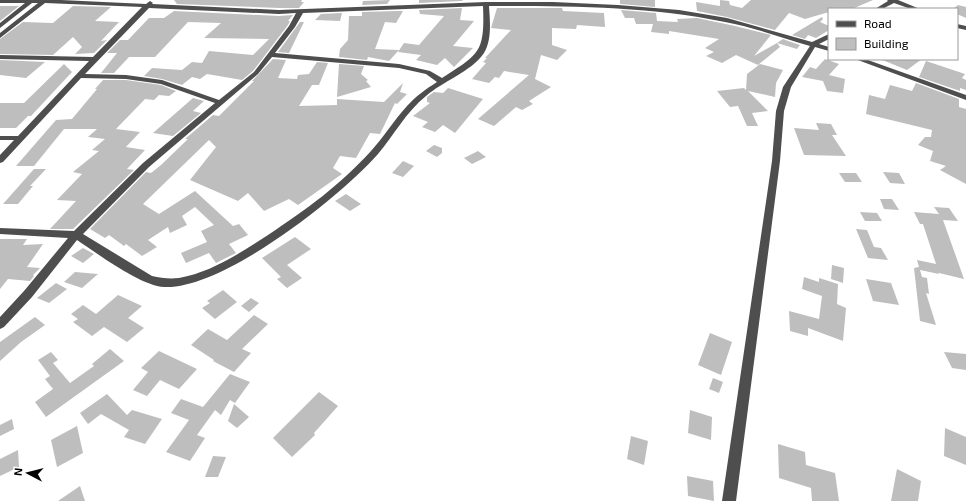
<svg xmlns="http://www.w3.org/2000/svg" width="966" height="501" font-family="'Exo 2',sans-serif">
  <rect width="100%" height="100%" fill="#fff"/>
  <g fill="#bebebe">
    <polygon points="174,0 302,0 301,2 304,2 299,8 279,8 177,4"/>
    <polygon points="390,0 387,4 362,5 363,1"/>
    <polygon points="419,0 463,0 462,1 419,3"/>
    <polygon points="620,0 655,0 655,7 620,4"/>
    <polygon points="720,0 729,1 730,5 742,8 751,0 873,0 852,9 829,9 829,12 805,19 789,13 775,30 727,17 697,11 696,2 720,6"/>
    <polygon points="958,5 966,7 966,18 957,14 957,9 953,9"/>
    <polygon points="0,6 19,6 0,21"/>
    <polygon points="73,6 111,7 95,21 119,22 101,41 107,40 94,53 75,54 82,47 73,37 53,55 0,54 0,39 23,22 53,23"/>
    <polygon points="462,8 460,20 474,21 453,46 473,48 454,67 445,58 437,65 416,60 421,55 398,52 404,43 419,45 444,16 420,14 419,10"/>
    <polygon points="497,8 562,8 563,11 604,13 605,27 577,25 576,29 552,28 552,45 567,50 557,60 541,55 535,79 551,87 529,101 533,104 522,110 516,107 494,126 478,119 529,75 504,71 499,78 495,77 489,83 472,79 486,63 483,62 487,58 485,58 511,30 491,28"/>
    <polygon points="621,10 656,13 657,21 678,22 677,19 697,18 735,26 771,35 754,56 777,43 780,47 758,65 736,55 722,63 706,56 714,52 705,48 719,39 669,31 669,34 651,32 653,24 636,24 634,18 625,18"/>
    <polygon points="174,11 279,16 293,15 288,21 290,21 288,25 253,71 242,80 207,74 200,79 192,77 182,85 162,79 144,76 152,68 182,70 192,62 202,63 209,51 253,55 269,39 204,38 221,23 188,22 155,57 129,57 114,73 101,73 117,53 107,53 120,40 128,40 149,18 164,18"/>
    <polygon points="397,11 403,11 396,23 385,22 375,49 399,50 389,61 368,57 367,60 339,57 340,49 348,40 349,16 362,16 362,12"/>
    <polygon points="342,13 340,21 315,20 321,14"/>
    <polygon points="822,17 823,19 820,22 829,26 829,30 816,38 808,35 805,39 792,35"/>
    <polygon points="300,22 304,22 289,53 278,52"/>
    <polygon points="783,39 788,41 800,45 797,49 777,43"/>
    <polygon points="273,59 286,60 278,78 297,79 298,75 309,74 317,62 328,63 319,85 312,85 299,106 337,105 337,99 384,102 403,83 400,92 407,94 397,104 395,103 380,134 370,133 356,158 340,156 333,168 342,174 298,205 289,199 264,211 248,193 238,201 190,180 216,147 209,140 143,204 159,214 195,191 233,226 239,224 248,235 229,244 236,253 216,263 209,253 186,263 181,253 207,242 201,231 214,225 195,207 182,216 187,225 170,233 168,227 148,240 157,247 142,256 126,244 124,246 109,235 105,238 90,229 146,172 151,173 161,165 188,139 185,139 213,115 219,116 254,81 252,81"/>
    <polygon points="825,59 839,64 829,75 845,79 843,93 827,91 823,81 802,77 810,67 816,69"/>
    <polygon points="880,59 922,59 907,70"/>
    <polygon points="0,60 45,62 26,78 0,75"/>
    <polygon points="926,61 965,74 962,78 966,80 966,90 960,88 960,91 919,77"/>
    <polygon points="64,64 72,72 31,116 28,116 16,128 0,128 0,103 24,103"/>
    <polygon points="339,64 364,66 361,74 368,80 366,81 371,87 337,97"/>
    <polygon points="760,64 783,70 776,83 775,97 748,91 768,111 752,113 758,126 747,126 738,106 730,107 717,91 744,88 746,90 747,74"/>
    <polygon points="103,80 126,80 161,85 176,91 169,96 159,95 154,100 145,99 116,129 140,132 126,147 145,150 127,169 134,170 73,229 50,229 76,201 57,200 82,174 73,172 99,151 92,150 105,139 88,137 97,129 64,129 34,166 16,166 56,120 72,119 97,89 95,89"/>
    <polygon points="916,83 959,99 959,107 966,109 966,184 940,170 946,166 930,161 933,151 918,145 925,137 931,137 932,130 866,114 869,95 885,99 890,85 912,91"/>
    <polygon points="448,88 483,99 455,133 443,125 435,132 422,127 428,122 413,116 430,103 427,102 427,97 434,92 443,93"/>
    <polygon points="193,98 204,101 193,111 201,113 173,136 153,133"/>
    <polygon points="816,123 831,124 837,135 832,135 846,156 804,155 794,128 819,130"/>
    <polygon points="434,145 442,148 442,153 437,157 426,151"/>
    <polygon points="478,151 486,157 472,164 464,158"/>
    <polygon points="403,161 414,166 403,177 392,173"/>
    <polygon points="34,169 46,169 30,186 33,186 18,204 3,204"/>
    <polygon points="883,172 899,173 905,184 890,183"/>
    <polygon points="839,173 856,173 862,182 845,182"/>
    <polygon points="346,194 361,204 350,211 335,201"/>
    <polygon points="880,199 892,199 899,210 884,209"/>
    <polygon points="934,207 949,208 958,221 943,220 964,279 939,273 938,271 939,274 920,270 922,277 927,278 929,294 926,293 936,325 920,321 914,268 919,267 917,260 936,264 923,224 920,224 914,212 939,214"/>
    <polygon points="860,212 877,213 882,221 865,221"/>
    <polygon points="856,229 867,230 874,247 881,248 888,260 868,258"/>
    <polygon points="295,237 311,249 287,265 302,278 287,288 277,279 281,277 262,258"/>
    <polygon points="0,239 27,239 23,245 43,244 27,267 40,268 33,275 34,276 30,281 8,279 0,289"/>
    <polygon points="83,248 94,254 83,263 71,256"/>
    <polygon points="832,265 844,268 843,283 831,279"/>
    <polygon points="75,272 98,274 82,288 64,282"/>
    <polygon points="804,277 819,282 819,278 838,284 837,304 846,308 843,341 808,328 808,336 790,331 789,311 819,319 822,296 802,289"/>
    <polygon points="866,279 891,283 899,305 873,301"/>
    <polygon points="56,283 67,289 49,303 37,298"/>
    <polygon points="223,290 237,302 215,319 202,308 210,303 207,301"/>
    <polygon points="118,295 142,306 128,318 144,328 127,342 104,327 92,336 73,322 78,319 71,314 83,305 96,314"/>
    <polygon points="251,298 259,303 249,312 241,306"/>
    <polygon points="254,315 268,324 242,349 251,353 234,372 213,361 214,360 191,345 208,329 227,340"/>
    <polygon points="35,317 45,325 21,342 0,361 0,342"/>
    <polygon points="710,333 732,342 721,375 698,365"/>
    <polygon points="110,349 124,361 46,417 35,402 53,389 45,379 50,376 38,360 51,352 58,360 53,363 70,383 94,366 92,364"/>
    <polygon points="159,351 197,369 179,389 160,380 147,396 133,390 148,372 141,368"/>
    <polygon points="944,352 966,354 966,370 952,368"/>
    <polygon points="230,374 250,382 235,403 230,400 221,415 215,410 197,435 205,438 190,461 166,452 189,420 171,413 181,399 203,407"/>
    <polygon points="713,378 723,382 719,393 709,389"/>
    <polygon points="319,392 338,406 314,433 315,435 292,457 273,438"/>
    <polygon points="107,394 127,415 132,410 162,419 145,444 124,437 129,430 101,414 88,424 80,413"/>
    <polygon points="234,404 249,417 237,428 228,421"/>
    <polygon points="690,410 712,417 711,440 688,433"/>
    <polygon points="12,419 14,429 0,436 0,425"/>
    <polygon points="77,426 83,453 57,467 51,440"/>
    <polygon points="945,428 966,437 966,465 944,456"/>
    <polygon points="631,436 648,441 644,465 627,459"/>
    <polygon points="778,444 805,452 806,465 835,473 839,501 812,501 811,488 779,478"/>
    <polygon points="18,450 19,467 0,476 0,459"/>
    <polygon points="213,456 226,457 218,477 205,477"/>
    <polygon points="897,469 921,481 918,501 891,501"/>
    <polygon points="687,476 713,481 714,501 688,496"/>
    <polygon points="80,486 85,501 58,501"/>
  </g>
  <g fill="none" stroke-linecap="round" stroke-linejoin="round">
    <g fill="#4e4e4e" fill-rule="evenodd">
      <path d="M0 0H61L146 4 150 1 153 3 152 4 279 10 486 2H553L618 5 679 10 727 18 812 42 829 34V39L819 44 829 47V51L815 47 791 87 784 111 780 161 736 501H722L772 161 776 111 783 87 810 46C782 38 753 27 725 22 648 6 568 6 489 6 490 21 492 40 484 53 471 72 443 81 426 96 406 112 394 135 378 154 340 197 223 290 164 287 141 286 98 254 77 240L32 297 4 327 0 329V317L24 291 68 238 0 234V228L74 231 143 163 215 103 161 84 126 79 81 78 3 162 0 163V155L14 140H0V136H18L89 61 0 59V55L93 57 142 7 45 3 0 38V33L38 3H32L0 28V23L25 3H0ZM483 6C485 53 479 54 442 78L430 71 399 64 275 53 295 27 303 13ZM149 8 279 14 296 13 289 26 254 72 219 100 162 80 126 75 85 74ZM272 57 399 68 426 74 437 82C426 89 416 96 407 106 394 120 384 137 371 151 339 186 307 209 268 235 240 253 212 272 179 278 169 279 161 278 152 276L83 234 149 167 258 74Z"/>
      <polygon points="887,0 898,0 920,9 911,9 894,3 882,9 875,9 888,1"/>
      <polygon points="957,24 966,26 966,30 957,28"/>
      <polygon points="855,59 865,59 966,95 966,100"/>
    </g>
  </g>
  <rect x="828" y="8" width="130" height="52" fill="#ffffff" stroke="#999999"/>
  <rect x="836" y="21" width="20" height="6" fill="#4e4e4e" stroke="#999999"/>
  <text x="864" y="28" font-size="12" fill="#000000">Road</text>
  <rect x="836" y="38" width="20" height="12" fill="#bebebe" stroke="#999999"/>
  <text x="864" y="48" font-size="12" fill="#000000">Building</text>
  <g transform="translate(28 473) rotate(277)" stroke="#ffffff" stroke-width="3" paint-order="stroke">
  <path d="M0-3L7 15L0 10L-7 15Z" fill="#000000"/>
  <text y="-6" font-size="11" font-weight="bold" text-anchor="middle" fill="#000000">N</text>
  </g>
</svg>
